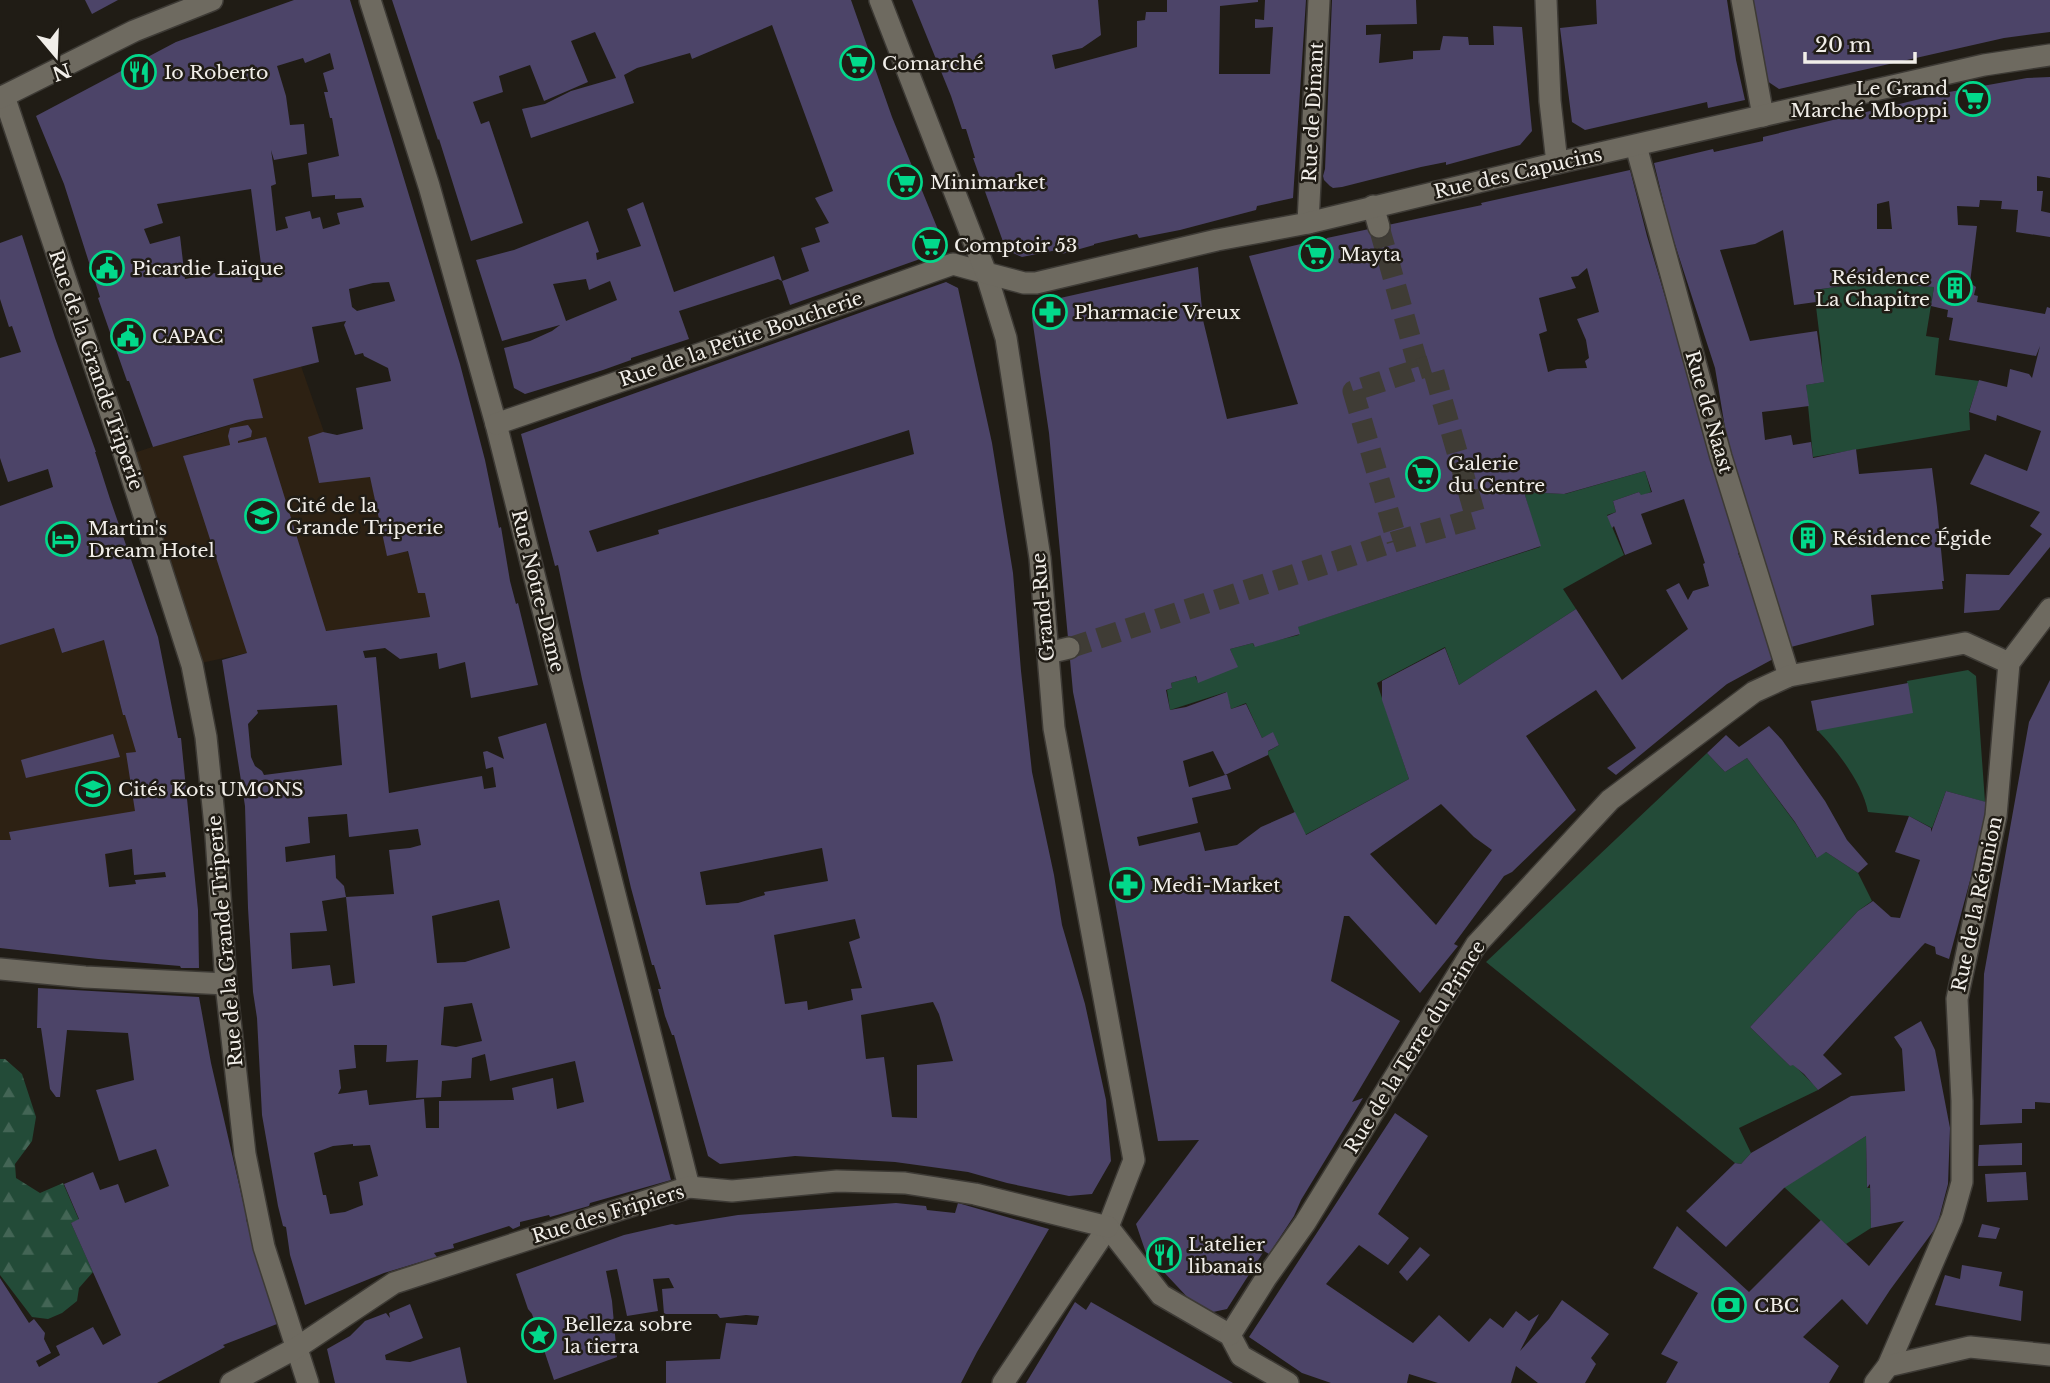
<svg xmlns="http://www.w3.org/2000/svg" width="2050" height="1383" font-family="'Libre Baskerville',serif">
  <defs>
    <pattern id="forest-firs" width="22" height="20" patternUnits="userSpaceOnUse" patternTransform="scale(1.75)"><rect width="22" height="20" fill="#234b38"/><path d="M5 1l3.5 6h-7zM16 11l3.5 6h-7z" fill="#436555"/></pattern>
  </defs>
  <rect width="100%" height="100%" fill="#201c15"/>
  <g fill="#2d2113">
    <polygon points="301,366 324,432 308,438 319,482 370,476 388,555 407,550 419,593 425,592 430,617 326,631 247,653 192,665 125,456 167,442 188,438 246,420 262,418 252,378"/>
    <polygon points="54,628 62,653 104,640 123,715 170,702 178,738 181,738 191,840 106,853 109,887 65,892 16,866 11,840 0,840 0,645"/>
  </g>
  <g fill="#234b38">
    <polygon points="1847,232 1878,284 1934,287 1926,336 1939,338 1935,375 1979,381 1969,411 1970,430 1813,457 1806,385 1823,382 1821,348 1814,290 1859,284"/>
    <polygon points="1645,471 1651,492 1641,496 1639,492 1613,501 1616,512 1607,515 1624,555 1563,589 1576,609 1459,685 1445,647 1377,683 1409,779 1305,835 1267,752 1279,745 1273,733 1262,738 1246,703 1231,709 1226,692 1170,710 1167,690 1172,688 1171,683 1195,676 1198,682 1237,666 1230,649 1253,643 1254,646 1299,635 1297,627 1540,547 1524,492 1565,494"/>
    <path d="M1968 670 1976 676 1985 802 1946 791 1932 828 1909 816 1868 812C1863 784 1837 750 1817 730L1912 712 1907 681Z"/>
    <polygon points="1707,753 1725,772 1747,758 1796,824 1816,857 1826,852 1858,873 1872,901 1858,911 1750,1027 1790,1066 1793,1064 1814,1085 1818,1090 1739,1128 1751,1153 1741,1164 1735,1163 1486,962"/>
    <polygon points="1866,1136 1867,1188 1870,1188 1871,1228 1846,1244 1784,1187"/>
  </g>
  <polygon fill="url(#forest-firs)" points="0,1059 5,1059 22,1074 36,1117 32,1141 15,1164 16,1178 40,1193 63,1183 79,1220 71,1223 93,1272 79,1288 77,1301 62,1313 48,1319 32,1317 0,1275"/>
  <g fill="#4c4468" fill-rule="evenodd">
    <polygon points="85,0 118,0 92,14"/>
    <path d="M294 0H350L460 364 485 460 499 528 501 527 510 581 516 604 518 603 538 685 471 698 465 662 439 669 437 653 400 659 385 648 363 651 365 658 376 657 389 793 482 776 484 789 496 787 493 767 486 769 483 752 487 751 504 759 498 737 546 723 671 1180 590 1203 589 1206 550 1217 549 1215 520 1222V1226L513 1229 509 1226 453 1244 454 1248 434 1253 437 1257 384 1273 305 1305 290 1255 286 1227 283 1226 278 1206 262 1115 257 1018 253 992 248 908 245 806 222 660 247 653 183 456 230 445 228 436 230 428 248 425 252 431 251 437 238 441V443L266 437 326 631 430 617 425 593H418L408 551 387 556 370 477 319 483 308 437 323 432 337 435 363 429 356 388 391 381 388 368 364 356 363 353 355 355 344 325 346 321 312 327 319 362 253 379 263 418 246 420 153 447 129 381H127L98 298 100 297 64 184 36 116 176 42ZM330 53 334 69 323 73 328 92H324L330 118H332L339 156 308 163 312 197 335 195V199L361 198 364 207 337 213 340 224 323 229 320 217 312 219 310 211 285 217 288 228 276 231 271 186 276 184 271 150 274 160 307 154 304 124 290 125 286 96 277 66 303 58 305 63ZM251 189 261 264 185 279 180 236 150 244 144 229 163 223 157 204ZM389 282 395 301 357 311 352 307 349 289 373 283ZM337 705 342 765 264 775 262 771 255 766 251 757 248 724 258 713 257 710ZM347 814 349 837 418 829 421 845 410 848 389 850 394 894 346 897 344 886 336 878 335 855 286 862 285 847 310 843 308 817ZM346 897 355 983 333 986 330 965 292 969 290 933 327 931 322 901ZM499 900 510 948 465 962 437 963 432 916ZM472 1003 482 1041 456 1047 441 1045 444 1007ZM354 1045H387L386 1062 418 1060 416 1098 441 1097 442 1081 471 1078 472 1058 485 1054 490 1081 575 1061 584 1102 557 1109 553 1078 512 1088 514 1100 439 1101V1128H426L424 1099 369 1105 367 1090 338 1094 341 1088 339 1070 356 1068ZM353 1144V1146L370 1145 378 1176 359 1182 363 1205 345 1212 330 1214 326 1195H323L314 1153 333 1146Z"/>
    <polygon points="392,0 851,0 892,117 943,242 937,253 790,305 782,281 809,271 801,248 820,242 815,228 829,223 815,198 833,191 772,25 692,59 690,53 637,68 624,75 634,103 531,138 522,109 545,104 571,91 616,78 595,32 571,41 588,82 544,101 530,65 499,76 503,92 473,102 481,124 489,121 523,223 471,241 439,139 438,140"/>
    <polygon points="912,0 1098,0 1101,35 1082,48 1052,55 1055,69 1137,47 1137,21 1145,20 1146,12 1167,12 1167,0 1258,0 1258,2 1220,6 1219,74 1270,74 1273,27 1255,28 1255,19 1264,20 1265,0 1306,0 1293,198 1257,206 1256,210 1180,230 1139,238 1137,234 1094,244 1094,245 1062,254 1057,250 1022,257 1006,250 973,158 975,158 966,129 962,129 951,96"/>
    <polygon points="1332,0 1416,0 1417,24 1366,25 1366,35 1381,34 1379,63 1413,59 1413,51 1440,50 1443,36 1468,37 1469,45 1494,45 1493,26 1522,27 1532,131 1520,145 1446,165 1446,162 1421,167 1342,187 1333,188 1330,186 1324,180 1323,176 1325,169"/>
    <polygon points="1596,0 1727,0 1736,60 1745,100 1708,108 1707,102 1585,130 1572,122 1560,28 1597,24"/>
    <polygon points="1753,0 2050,0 2050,32 2004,38 1779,89 1767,81"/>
    <path d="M2050 77V178L2037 176V191H2043L2041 211 2050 213V237L2016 232 2018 210 2001 209 2002 201 1980 200 1979 207 1957 206 1958 225 1977 226 1970 283 1976 287 1974 295 1978 296 1977 302 2045 314 2047 307 2050 308V547L1999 610 1964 613 1966 574 2009 575 2042 534 2030 526 2040 512 1970 484 1985 454 2027 471 2041 431 1997 415 1996 421 1969 412 1979 380 2007 387 2010 369 2029 374 2032 378 2040 346 2036 356 1949 340 1953 318 1947 317 1948 310 1931 306 1934 287 1878 284 1871 282 1814 290 1816 302 1794 305 1783 230 1755 244 1720 250 1750 341 1817 331 1824 382 1806 385 1809 406 1762 412 1765 440 1791 435 1793 445 1811 442 1813 458 1856 449 1859 474 1932 468 1937 507 1944 581H1942L1943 589 1871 595 1874 625 1791 647 1733 475 1715 368 1670 229 1654 163 1713 149 1714 152 1763 141V137L1949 92 2027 78ZM1889 201 1892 229H1877V204Z"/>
    <path d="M1630 170 1647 236 1741 552 1738 553 1746 575 1747 574 1775 658 1727 684 1616 775 1607 768 1636 748 1596 690 1526 736 1576 810 1512 872 1504 876 1454 944 1458 946 1420 993 1349 916H1344L1331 981 1400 1021 1352 1102 1363 1098 1301 1200 1294 1216 1269 1254 1264 1251 1227 1309 1213 1312 1190 1300 1146 1253 1136 1224 1199 1140 1158 1141 1111 879 1073 692 1049 433 1032 318 1038 303 1198 267 1203 320 1227 419 1298 404 1249 256 1305 243 1325 241 1327 238 1444 213 1482 205 1481 203ZM1587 268 1599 312 1577 319 1586 340 1589 358 1585 361 1587 368 1557 369 1548 372 1539 334 1547 331 1539 298 1576 288 1571 277 1578 276ZM1645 471 1652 492 1641 495 1639 492 1613 501 1616 512 1607 516 1612 528 1614 526 1625 555 1652 544 1641 514 1684 499 1705 563 1703 564 1709 586 1693 591 1688 600 1679 583 1666 590 1688 629 1622 680 1576 609 1459 685 1445 648 1382 681V700L1409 779 1306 835 1295 812 1261 827 1237 845 1205 851 1200 832 1139 846 1137 837 1198 823 1192 798 1231 789 1227 775H1225L1189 787 1183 761 1213 751 1225 775 1268 755V751L1279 745 1273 732 1262 738 1246 704 1231 709 1227 692 1186 707 1170 710 1166 690 1172 688 1171 683 1196 676 1198 683 1238 667 1230 649 1253 643 1255 647 1300 634 1298 627 1541 546 1524 492 1564 494ZM1441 804 1474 837 1492 850 1436 925 1370 854Z"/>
    <path d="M643 202 674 292 774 256 782 281 778 279 679 311 689 339 631 358V360L603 370 525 394 514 388 504 348 530 341 552 331 560 325 502 341 476 260 514 250 588 221 599 252 596 253 597 260 641 246 627 209ZM586 279 589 290 610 281 617 300 566 321 553 284Z"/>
    <path d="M22 235 55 338 96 452H95L110 499 158 637 178 738H181L198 910 199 968H181L180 966 98 959 0 948V840H11L9 832 135 811 126 753 136 752 125 715H123L104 640 62 653 54 628 0 645V506L53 487 48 469 8 482 0 458V358L21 352 12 326 9 327 0 299V243ZM132 849 134 875 165 872 166 877 135 880 136 884 109 887 105 854Z"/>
    <path d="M946 282 958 288 992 443 1013 573 1021 671 1032 772 1054 875 1062 925 1085 1004 1106 1100 1111 1161 1092 1194 1069 1196 1007 1183 968 1172 895 1162 795 1156 720 1164 708 1156 674 1035H672L665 1016 658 989H661L654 965H652L631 888 582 679 558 565 555 566 521 434ZM909 430 914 454 658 530 659 534 597 552 589 531ZM822 848 828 881 764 892 765 895 738 903 706 905 700 872ZM855 919 860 938 849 942 862 988 851 989 853 1000 808 1010 807 1001 785 1004 774 935ZM933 1002 939 1014 953 1061 917 1065V1118L892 1117 884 1057 866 1059 861 1015Z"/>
    <polygon points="2050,680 2050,1103 2035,1102 2035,1109 2022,1109 2022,1123 1980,1125 1984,974 2029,722"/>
    <polygon points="1908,683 1913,713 1817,731 1811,701"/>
    <polygon points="1769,726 1782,740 1825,801 1847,840 1868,864 1858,873 1826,852 1817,858 1795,822 1747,758 1725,772 1707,753 1726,735 1739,747"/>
    <polygon points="113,734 120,757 26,778 21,760"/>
    <polygon points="1946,791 1986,802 1983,832 1949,959 1936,954 1935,947 1925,943 1922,946 1823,1055 1842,1074 1818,1090 1804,1074 1793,1065 1790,1066 1750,1027 1858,911 1873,901 1891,917 1900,918 1920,860 1895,852 1909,816 1931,828 1931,832"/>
    <polygon points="38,988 199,997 211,1063 247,1219 246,1219 277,1324 223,1345 225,1347 157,1383 0,1383 0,1278 29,1323 34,1319 45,1333 44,1339 51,1353 36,1361 39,1367 60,1355 56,1346 93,1327 103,1345 121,1335 71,1223 79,1219 64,1184 93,1172 100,1190 118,1184 125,1203 169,1186 156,1149 119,1161 96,1090 134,1080 128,1033 67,1030 60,1097 56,1097 50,1089 41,1028 37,1028"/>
    <polygon points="1921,1021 1935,1050 1950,1128 1948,1184 1937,1226 1890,1290 1867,1325 1842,1299 1803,1337 1839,1366 1829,1383 1666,1383 1678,1362 1661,1354 1698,1293 1653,1268 1677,1226 1749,1292 1821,1220 1869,1266 1904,1221 1871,1228 1870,1184 1867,1188 1866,1136 1784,1188 1726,1247 1686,1211 1735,1163 1741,1164 1751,1153 1851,1096 1905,1091 1902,1049 1894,1037"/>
    <polygon points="1395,1113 1428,1136 1378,1214 1409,1238 1388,1265 1359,1245 1326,1284 1413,1343 1439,1315 1469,1342 1490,1318 1503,1328 1516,1311 1529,1321 1539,1314 1520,1351 1549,1319 1562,1300 1609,1334 1591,1358 1596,1364 1585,1383 1538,1383 1516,1366 1511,1383 1438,1383 1409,1374 1407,1383 1331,1383 1302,1373 1249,1337"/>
    <polygon points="2022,1143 2022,1165 1978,1166 1979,1145"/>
    <polygon points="2026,1172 2028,1200 1987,1202 1985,1174"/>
    <polygon points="896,1203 926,1206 927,1210 955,1213 958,1203 1049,1229 977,1352 961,1383 666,1383 666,1361 720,1359 726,1323 757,1325 759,1316 746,1315 720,1318 717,1314 664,1314 662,1289 674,1288 669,1278 653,1279 658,1311 627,1316 617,1269 606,1271 612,1301 617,1357 554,1380 532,1314 528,1309 516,1274 624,1235 672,1224 676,1225 738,1215"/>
    <polygon points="1982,1224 2000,1228 1996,1239 1978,1237"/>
    <polygon points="1420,1247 1430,1255 1407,1281 1399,1272"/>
    <polygon points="1962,1265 2002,1272 1999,1286 2023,1291 2021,1321 1935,1305 1945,1275 1960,1279"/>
    <polygon points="1075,1302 1086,1310 1091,1302 1233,1383 1026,1383"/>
    <polygon points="410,1304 423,1338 385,1355 386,1360 410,1362 460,1347 467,1383 335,1383 327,1349 350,1336 365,1321 386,1313 390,1318 389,1313"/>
  </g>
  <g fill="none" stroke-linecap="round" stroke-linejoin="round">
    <g stroke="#3f3c35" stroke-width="21" stroke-dasharray="21 10" stroke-linecap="butt">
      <polyline points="1379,227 1419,369 1353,391 1397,541"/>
      <polyline points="1069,648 1397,541 1476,518 1432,365 1419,369"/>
    </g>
    <g stroke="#3d3a35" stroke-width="24">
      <g id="street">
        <polyline points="370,0 429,186 496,424 689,1187"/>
        <polyline points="1546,0 1550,101 1557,163"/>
        <polyline points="1742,0 1763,116"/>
        <polyline points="4,96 125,456 192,665 206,737 216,836 226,984 245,1154 264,1247 308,1383"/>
        <polyline points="1636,146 1721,457 1789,676"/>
        <polyline points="1373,206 1379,227"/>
        <polyline points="1308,223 1319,0"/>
        <polyline points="496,424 711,350 953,264 986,273 1006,338 1040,558 1054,728 1134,1160 1108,1227 1003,1383"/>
        <polyline points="1048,653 1069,648"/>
        <polyline points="0,969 85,977 226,984"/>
        <polyline points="1108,1227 1161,1295 1230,1335 1241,1356 1288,1383"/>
        <polyline points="1230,1335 1266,1278 1305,1223 1476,945 1610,800 1754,692 1789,676 1965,643 2009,663"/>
        <polyline points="1888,1366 1952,1218 1962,1182 1962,1101 1957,999 1996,816 2009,663 2050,609"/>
        <polyline points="231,1383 298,1347 394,1283 689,1187 732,1191 837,1181 905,1183 975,1194 1108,1227"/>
      </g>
    </g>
    <g stroke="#3d3a35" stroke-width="24">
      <g id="secondary">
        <polyline points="880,0 986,273 1024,283 1036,283 1217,240 1308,223 1557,163 1984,65 2050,55"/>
        <polyline points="0,98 134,31 212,0"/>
        <polyline points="1875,1383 1888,1366 1970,1347 2050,1355"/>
      </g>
    </g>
    <use href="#street" stroke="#6e6a60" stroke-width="21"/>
    <use href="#secondary" stroke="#6e6a60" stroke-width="21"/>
  </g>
  <defs>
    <g id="supermarket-ring" transform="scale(1.75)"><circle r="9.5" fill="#201c15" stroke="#02d98b" stroke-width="1.5"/><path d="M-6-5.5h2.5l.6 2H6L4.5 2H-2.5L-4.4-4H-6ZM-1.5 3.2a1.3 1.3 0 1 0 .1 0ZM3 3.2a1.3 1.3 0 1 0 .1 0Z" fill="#02d98b"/></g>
    <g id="restaurant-ring" transform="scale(1.75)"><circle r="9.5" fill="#201c15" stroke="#02d98b" stroke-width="1.5"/><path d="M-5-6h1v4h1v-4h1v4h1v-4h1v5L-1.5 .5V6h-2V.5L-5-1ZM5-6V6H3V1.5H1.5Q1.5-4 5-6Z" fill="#02d98b"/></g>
    <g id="civic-ring" transform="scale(1.75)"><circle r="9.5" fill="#201c15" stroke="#02d98b" stroke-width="1.5"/><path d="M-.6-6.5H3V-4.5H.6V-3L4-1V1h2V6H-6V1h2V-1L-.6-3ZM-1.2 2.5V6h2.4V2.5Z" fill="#02d98b"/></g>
    <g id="building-ring" transform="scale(1.75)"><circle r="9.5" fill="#201c15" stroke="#02d98b" stroke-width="1.5"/><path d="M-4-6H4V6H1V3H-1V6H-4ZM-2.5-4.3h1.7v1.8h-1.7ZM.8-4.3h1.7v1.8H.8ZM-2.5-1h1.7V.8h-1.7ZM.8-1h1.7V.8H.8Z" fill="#02d98b"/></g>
    <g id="pharmacy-ring" transform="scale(1.75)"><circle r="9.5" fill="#201c15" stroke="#02d98b" stroke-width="1.5"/><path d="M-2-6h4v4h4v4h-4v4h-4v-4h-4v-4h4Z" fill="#02d98b"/></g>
    <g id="university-ring" transform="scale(1.75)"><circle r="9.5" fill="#201c15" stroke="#02d98b" stroke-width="1.5"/><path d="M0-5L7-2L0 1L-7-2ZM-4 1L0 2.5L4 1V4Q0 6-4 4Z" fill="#02d98b"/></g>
    <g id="hotel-ring" transform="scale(1.75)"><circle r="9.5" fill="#201c15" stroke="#02d98b" stroke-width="1.5"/><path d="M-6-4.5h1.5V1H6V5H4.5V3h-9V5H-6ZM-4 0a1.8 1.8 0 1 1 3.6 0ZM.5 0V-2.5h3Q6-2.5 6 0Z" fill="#02d98b"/></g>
    <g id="bank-ring" transform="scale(1.75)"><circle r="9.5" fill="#201c15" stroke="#02d98b" stroke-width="1.5"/><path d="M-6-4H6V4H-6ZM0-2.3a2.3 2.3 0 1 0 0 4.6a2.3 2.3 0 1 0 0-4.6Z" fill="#02d98b"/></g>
    <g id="sight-ring" transform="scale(1.75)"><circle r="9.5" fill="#201c15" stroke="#02d98b" stroke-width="1.5"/><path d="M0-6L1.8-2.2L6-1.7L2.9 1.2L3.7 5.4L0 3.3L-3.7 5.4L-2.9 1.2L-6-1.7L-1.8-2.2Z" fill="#02d98b"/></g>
  </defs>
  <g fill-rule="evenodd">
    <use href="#supermarket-ring" x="857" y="63"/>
    <use href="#restaurant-ring" x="139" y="72"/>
    <use href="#supermarket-ring" x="1973" y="99"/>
    <use href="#supermarket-ring" x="905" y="182"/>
    <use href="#supermarket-ring" x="930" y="245"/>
    <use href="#supermarket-ring" x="1316" y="254"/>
    <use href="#civic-ring" x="107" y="268"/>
    <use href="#building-ring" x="1955" y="288"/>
    <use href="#pharmacy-ring" x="1050" y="312"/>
    <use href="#civic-ring" x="128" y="336"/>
    <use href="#supermarket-ring" x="1423" y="474"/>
    <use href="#university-ring" x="262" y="516"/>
    <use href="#building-ring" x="1808" y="538"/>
    <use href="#hotel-ring" x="63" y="539"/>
    <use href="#university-ring" x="93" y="789"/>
    <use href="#pharmacy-ring" x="1127" y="885"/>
    <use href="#restaurant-ring" x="1164" y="1255"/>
    <use href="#bank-ring" x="1729" y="1305"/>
    <use href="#sight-ring" x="539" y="1335"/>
  </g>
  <g text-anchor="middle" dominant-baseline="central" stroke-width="5" stroke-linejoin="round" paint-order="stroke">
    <g font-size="19" fill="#f1eee9" stroke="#201c15" text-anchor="start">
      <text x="882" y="63">Comarché</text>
      <text x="164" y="72">Io Roberto</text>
      <text x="1948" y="88" text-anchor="end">Le Grand<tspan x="1948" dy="22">Marché Mboppi</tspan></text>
      <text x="930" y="182">Minimarket</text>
      <text x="954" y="245">Comptoir 53</text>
      <text x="1340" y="254">Mayta</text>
      <text x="132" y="268">Picardie Laïque</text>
      <text x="1930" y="277" text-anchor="end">Résidence<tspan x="1930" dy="22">La Chapitre</tspan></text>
      <text x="1074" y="312">Pharmacie Vreux</text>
      <text x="152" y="336">CAPAC</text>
      <text x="1448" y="463">Galerie<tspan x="1448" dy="22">du Centre</tspan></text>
      <text x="286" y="505">Cité de la<tspan x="286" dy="22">Grande Triperie</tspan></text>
      <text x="88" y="528">Martin's<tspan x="88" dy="22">Dream Hotel</tspan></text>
      <text x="1832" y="538">Résidence Égide</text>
      <text x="118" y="789">Cités Kots UMONS</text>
      <text x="1152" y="885">Medi-Market</text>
      <text x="1188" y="1244">L'atelier<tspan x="1188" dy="22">libanais</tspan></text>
      <text x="1754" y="1305">CBC</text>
      <text x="564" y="1324">Belleza sobre<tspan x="564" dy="22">la tierra</tspan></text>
    </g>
    <g font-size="19" fill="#f1eee9" stroke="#201c15">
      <text transform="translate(1313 112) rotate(-87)">Rue de Dinant</text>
      <text transform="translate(1518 173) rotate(-13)">Rue des Capucins</text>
      <text transform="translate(741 339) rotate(-19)">Rue de la Petite Boucherie</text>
      <text transform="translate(96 370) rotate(71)">Rue de la Grande Triperie</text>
      <text transform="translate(1709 412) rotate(74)">Rue de Naast</text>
      <text transform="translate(538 591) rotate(76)">Rue Notre-Dame</text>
      <text transform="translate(1043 607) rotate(-95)">Grand-Rue</text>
      <text transform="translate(1977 904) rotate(-78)">Rue de la Réunion</text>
      <text transform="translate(225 941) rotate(-95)">Rue de la Grande Triperie</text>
      <text transform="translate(1415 1047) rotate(-58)">Rue de la Terre du Prince</text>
      <text transform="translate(608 1214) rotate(-17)">Rue des Fripiers</text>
    </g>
  </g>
  <g transform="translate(56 56) rotate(161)" stroke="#201c15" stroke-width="5" paint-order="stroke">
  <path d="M0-5L12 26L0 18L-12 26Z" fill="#f1eee9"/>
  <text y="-10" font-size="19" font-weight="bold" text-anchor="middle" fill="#f1eee9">N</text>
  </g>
  <path d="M1805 52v10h110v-10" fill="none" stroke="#f1eee9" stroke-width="3.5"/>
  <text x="1815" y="52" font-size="21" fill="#f1eee9" stroke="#201c15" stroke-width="5" paint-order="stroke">20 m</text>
</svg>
